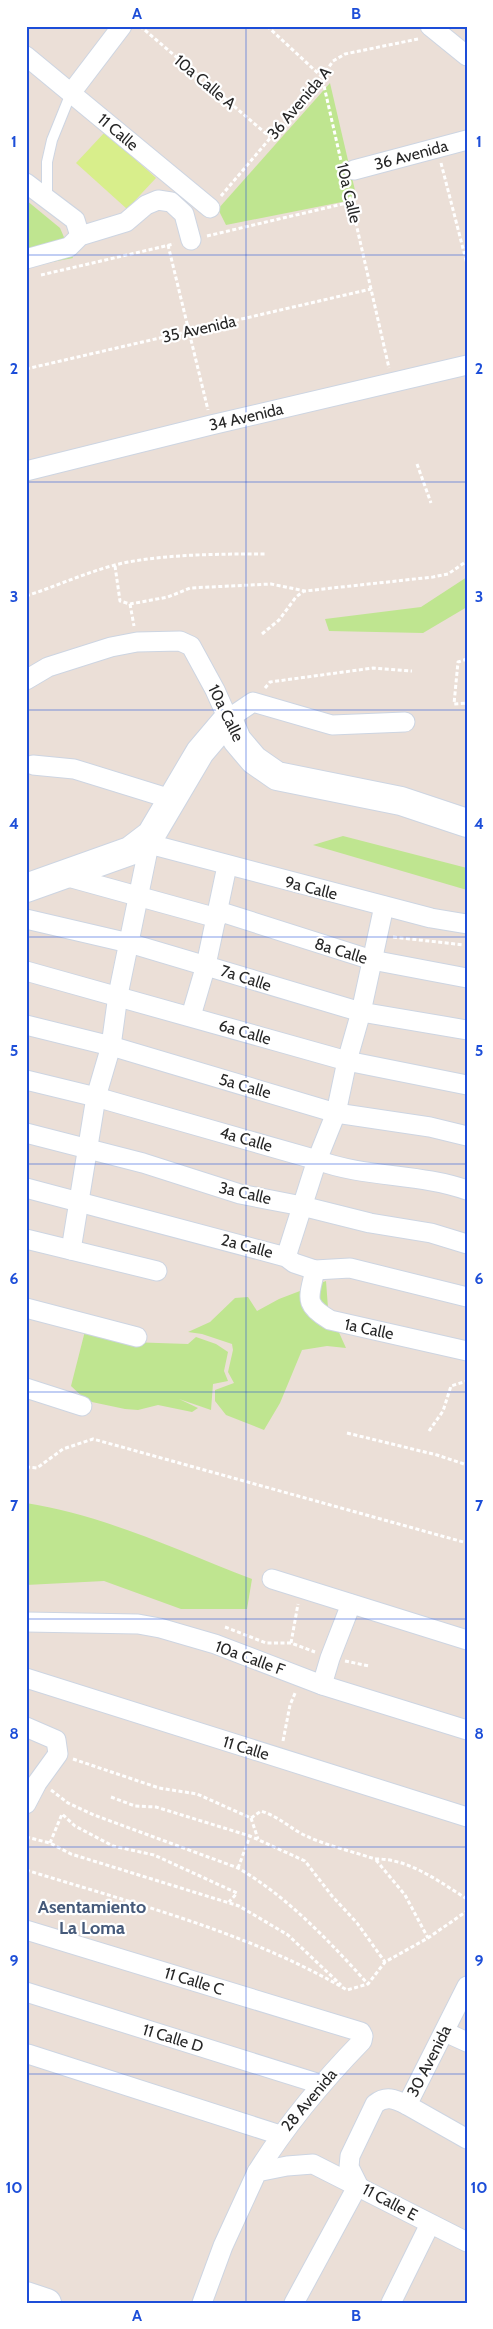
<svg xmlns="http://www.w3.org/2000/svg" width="493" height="2329" font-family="Cabin,sans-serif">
  <rect width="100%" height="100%" fill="#ebdfd7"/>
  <g fill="#bfe590">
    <polygon points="330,83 357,199 226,225 218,209"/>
    <polygon points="26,200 60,228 73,258 26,267"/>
    <polygon points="467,577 467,607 423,633 329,631 325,619 421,607"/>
    <polygon points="343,836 467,868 467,890 313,845"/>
    <polygon points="326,1281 328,1308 346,1348 327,1346 302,1350 280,1403 264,1430 226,1415 215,1401 215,1390 234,1383 228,1372 233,1350 232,1344 202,1334 188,1332 210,1322 235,1298 248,1297 257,1311 279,1299"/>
    <polygon points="85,1331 129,1342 188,1344 196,1337 216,1344 228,1352 224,1371 228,1381 213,1384 211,1410 179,1399 198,1408 192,1412 158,1405 138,1410 125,1409 87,1401 71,1386"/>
    <path d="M26 1503C104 1515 179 1551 252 1579L247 1609H181L104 1581 26 1585Z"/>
  </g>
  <polygon fill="#d8ee8b" points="105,132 156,178 127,209 76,163"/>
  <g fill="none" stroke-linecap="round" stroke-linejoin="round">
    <g stroke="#cdd5e2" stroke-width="12">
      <polyline id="lane" points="47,199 47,162 52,140 71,93"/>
    </g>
    <g stroke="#cdd5e2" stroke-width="21">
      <g id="street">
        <polyline points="430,26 467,56"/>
        <polyline points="26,56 210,208"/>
        <polyline points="71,93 122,26"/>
        <polyline points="354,170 467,140"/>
        <polyline points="26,183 75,220 80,236"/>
        <polyline points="26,259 69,247 80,236 126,222 146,205 158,200 171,202 184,214 191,240"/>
        <polyline points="26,471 211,425 467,365"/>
        <polyline points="26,680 48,667 111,647 137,642 180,641 191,646 215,690 228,719 253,702 332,725 405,722"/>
        <polyline points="33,765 74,769 171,799"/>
        <polyline points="157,846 431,918 467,924"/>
        <polyline points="61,875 217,918"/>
        <polyline points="218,911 372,960 467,978"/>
        <polyline points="26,919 129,943 361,1012 467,1030"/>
        <polyline points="26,971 347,1061 467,1085"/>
        <polyline points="191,1016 206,965 227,866"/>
        <polyline points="26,1025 111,1046 336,1113 430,1127 467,1136"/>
        <path d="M26 1080 96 1097 317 1160C365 1178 419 1173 467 1190"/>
        <polyline points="26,1133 143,1163 240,1194 302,1206 370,1223 431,1233 467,1244"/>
        <polyline points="26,1188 286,1257 294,1263 315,1270 350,1268 467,1297"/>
        <polyline points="26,1239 157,1271"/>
        <polyline points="71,1250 96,1097 111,1046 118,995 151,835"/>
        <polyline points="286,1257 317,1160 336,1113 347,1061 361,1012 384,906"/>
        <path d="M315 1270C309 1298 303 1304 330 1320L467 1351"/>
        <polyline points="26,1308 137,1337"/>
        <polyline points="26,1388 82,1406"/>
        <polyline points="272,1579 467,1640"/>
        <polyline points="26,1622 138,1624 160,1628 215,1644 322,1685 467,1730"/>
        <polyline points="26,1678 467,1817"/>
        <polyline points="322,1685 330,1658 351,1604"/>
        <polyline points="26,1727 56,1740 58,1754 37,1783 26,1804"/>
        <path d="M26 1930 361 2032 363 2036 362 2041C322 2082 287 2124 257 2172"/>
        <polyline points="26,1992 320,2084"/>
        <polyline points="445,2032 467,2042"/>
        <polyline points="28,2054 280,2135"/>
        <polyline points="407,2105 467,2139"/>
        <polyline points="202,2303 223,2246 257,2172 287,2166 313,2164 467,2242"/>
        <path d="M294 2303 358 2185 349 2167 350 2156 375 2104C386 2095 395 2099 407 2105L467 1986"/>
        <polyline points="391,2303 430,2224"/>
      </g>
    </g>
    <g stroke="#cdd5e2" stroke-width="30">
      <g id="secondary">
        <polyline points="26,888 130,851 151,835 200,752 228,719 237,740 254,760 277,776 401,801 467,823"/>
        <polyline points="26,2296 47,2303"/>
      </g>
    </g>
    <g stroke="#fff" stroke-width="3" stroke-dasharray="4 2.5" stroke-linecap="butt">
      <polyline points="140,26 270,137"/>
      <polyline points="267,26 322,77 341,161"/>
      <polyline points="441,163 467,264"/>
      <polyline points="347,184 389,368"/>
      <polyline points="221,196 322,77 333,61 345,54 418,39"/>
      <polyline points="207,236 351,202"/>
      <polyline points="168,245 208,410"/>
      <polyline points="41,275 174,244"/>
      <polyline points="26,369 371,289"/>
      <polyline points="417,464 431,503"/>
      <polyline points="115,566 120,601 130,604 168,597 190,588 271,584 305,591 433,577 448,574 467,561"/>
      <path d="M26 596C60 585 93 569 128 562 173 554 220 554 265 554"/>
      <polyline points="130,604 134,626"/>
      <polyline points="262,634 279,620 296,597 304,591"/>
      <polyline points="467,659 458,662 454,704 467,703"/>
      <polyline points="265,688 270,682 373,668 412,671"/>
      <polyline points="393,937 464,945"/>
      <polyline points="429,1431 443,1411 451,1386 467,1381"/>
      <polyline points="347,1433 437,1455 467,1465"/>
      <polyline points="26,1467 37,1468 63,1449 93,1439 467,1543"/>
      <polyline points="225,1627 266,1643 291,1643 315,1652"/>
      <polyline points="291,1643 298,1604"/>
      <polyline points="345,1661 369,1666"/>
      <polyline points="283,1741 290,1705 296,1691"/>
      <path d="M73 1759 159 1788 197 1794 251 1818 261 1811C279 1817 286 1825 302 1834 324 1845 351 1851 375 1859 408 1858 440 1882 467 1899"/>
      <path d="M51 1790 68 1803 94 1815 238 1868C288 1897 330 1942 368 1984"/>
      <polyline points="111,1797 135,1806 156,1807 250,1836 305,1861 332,1896 357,1923 385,1962"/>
      <polyline points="251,1818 258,1839"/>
      <polyline points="26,1837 50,1843 71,1854 239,1906 288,1935 341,1985"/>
      <polyline points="50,1843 62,1814 75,1826 113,1846 154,1855 237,1893 229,1902"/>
      <polyline points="376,1860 405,1895 428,1938"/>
      <polyline points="238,1868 250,1836"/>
      <path d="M26 1870C135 1904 248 1932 347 1990L368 1984 385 1962 428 1938 467 1911"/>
    </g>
    <use href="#lane" stroke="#fff" stroke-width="10"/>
    <use href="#street" stroke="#fff" stroke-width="19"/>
    <use href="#secondary" stroke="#fff" stroke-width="28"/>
  </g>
  <path fill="none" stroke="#1d4ed8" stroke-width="1" stroke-opacity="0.55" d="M246 26V2303M26 255H467M26 482H467M26 710H467M26 937H467M26 1164H467M26 1392H467M26 1619H467M26 1847H467M26 2074H467"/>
  <g text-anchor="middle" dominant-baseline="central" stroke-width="4.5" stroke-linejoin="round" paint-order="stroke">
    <g font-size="16" fill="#272727" stroke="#fff">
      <text transform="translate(205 82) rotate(40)">10a Calle A</text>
      <text transform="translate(299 103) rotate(-50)">36 Avenida A</text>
      <text transform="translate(118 132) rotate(40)">11 Calle</text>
      <text transform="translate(411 155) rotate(-15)">36 Avenida</text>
      <text transform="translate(349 193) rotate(77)">10a Calle</text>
      <text transform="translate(199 329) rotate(-13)">35 Avenida</text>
      <text transform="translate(246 417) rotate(-13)">34 Avenida</text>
      <text transform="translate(226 713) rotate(64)">10a Calle</text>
      <text transform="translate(311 888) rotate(14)">9a Calle</text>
      <text transform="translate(341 951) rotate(17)">8a Calle</text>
      <text transform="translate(246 978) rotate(18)">7a Calle</text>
      <text transform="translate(245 1032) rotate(16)">6a Calle</text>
      <text transform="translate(245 1086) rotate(16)">5a Calle</text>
      <text transform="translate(246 1139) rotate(16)">4a Calle</text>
      <text transform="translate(245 1193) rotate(13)">3a Calle</text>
      <text transform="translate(247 1246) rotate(15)">2a Calle</text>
      <text transform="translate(369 1329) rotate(12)">1a Calle</text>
      <text transform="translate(250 1658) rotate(20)">10a Calle F</text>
      <text transform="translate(246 1748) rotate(17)">11 Calle</text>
      <text transform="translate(194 1981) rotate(17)">11 Calle C</text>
      <text transform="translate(173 2038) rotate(17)">11 Calle D</text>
      <text transform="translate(429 2061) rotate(-63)">30 Avenida</text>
      <text transform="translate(309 2100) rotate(-50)">28 Avenida</text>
      <text transform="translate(390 2202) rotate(28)">11 Calle E</text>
    </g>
    <g font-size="18" font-weight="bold" fill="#465a7a" stroke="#fff">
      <text x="92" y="1907">Asentamiento<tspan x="92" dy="21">La Loma</tspan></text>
    </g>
  </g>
  <rect width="493" height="2329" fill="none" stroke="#ffffff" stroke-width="55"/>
  <rect x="28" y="28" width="438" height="2274" fill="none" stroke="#1d4ed8" stroke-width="2"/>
  <g font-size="16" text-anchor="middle" font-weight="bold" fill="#1d4ed8">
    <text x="137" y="19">A</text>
    <text x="356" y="19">B</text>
    <text x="14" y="147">1</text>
    <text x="479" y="147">1</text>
    <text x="14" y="374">2</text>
    <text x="479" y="374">2</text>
    <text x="14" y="602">3</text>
    <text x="479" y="602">3</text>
    <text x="14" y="829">4</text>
    <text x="479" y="829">4</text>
    <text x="14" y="1056">5</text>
    <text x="479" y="1056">5</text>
    <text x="14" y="1284">6</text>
    <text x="479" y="1284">6</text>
    <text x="14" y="1511">7</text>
    <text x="479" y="1511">7</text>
    <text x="14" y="1739">8</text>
    <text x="479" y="1739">8</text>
    <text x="14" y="1966">9</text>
    <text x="479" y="1966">9</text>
    <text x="14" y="2193">10</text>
    <text x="479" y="2193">10</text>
    <text x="137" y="2321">A</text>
    <text x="356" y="2321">B</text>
  </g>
</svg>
